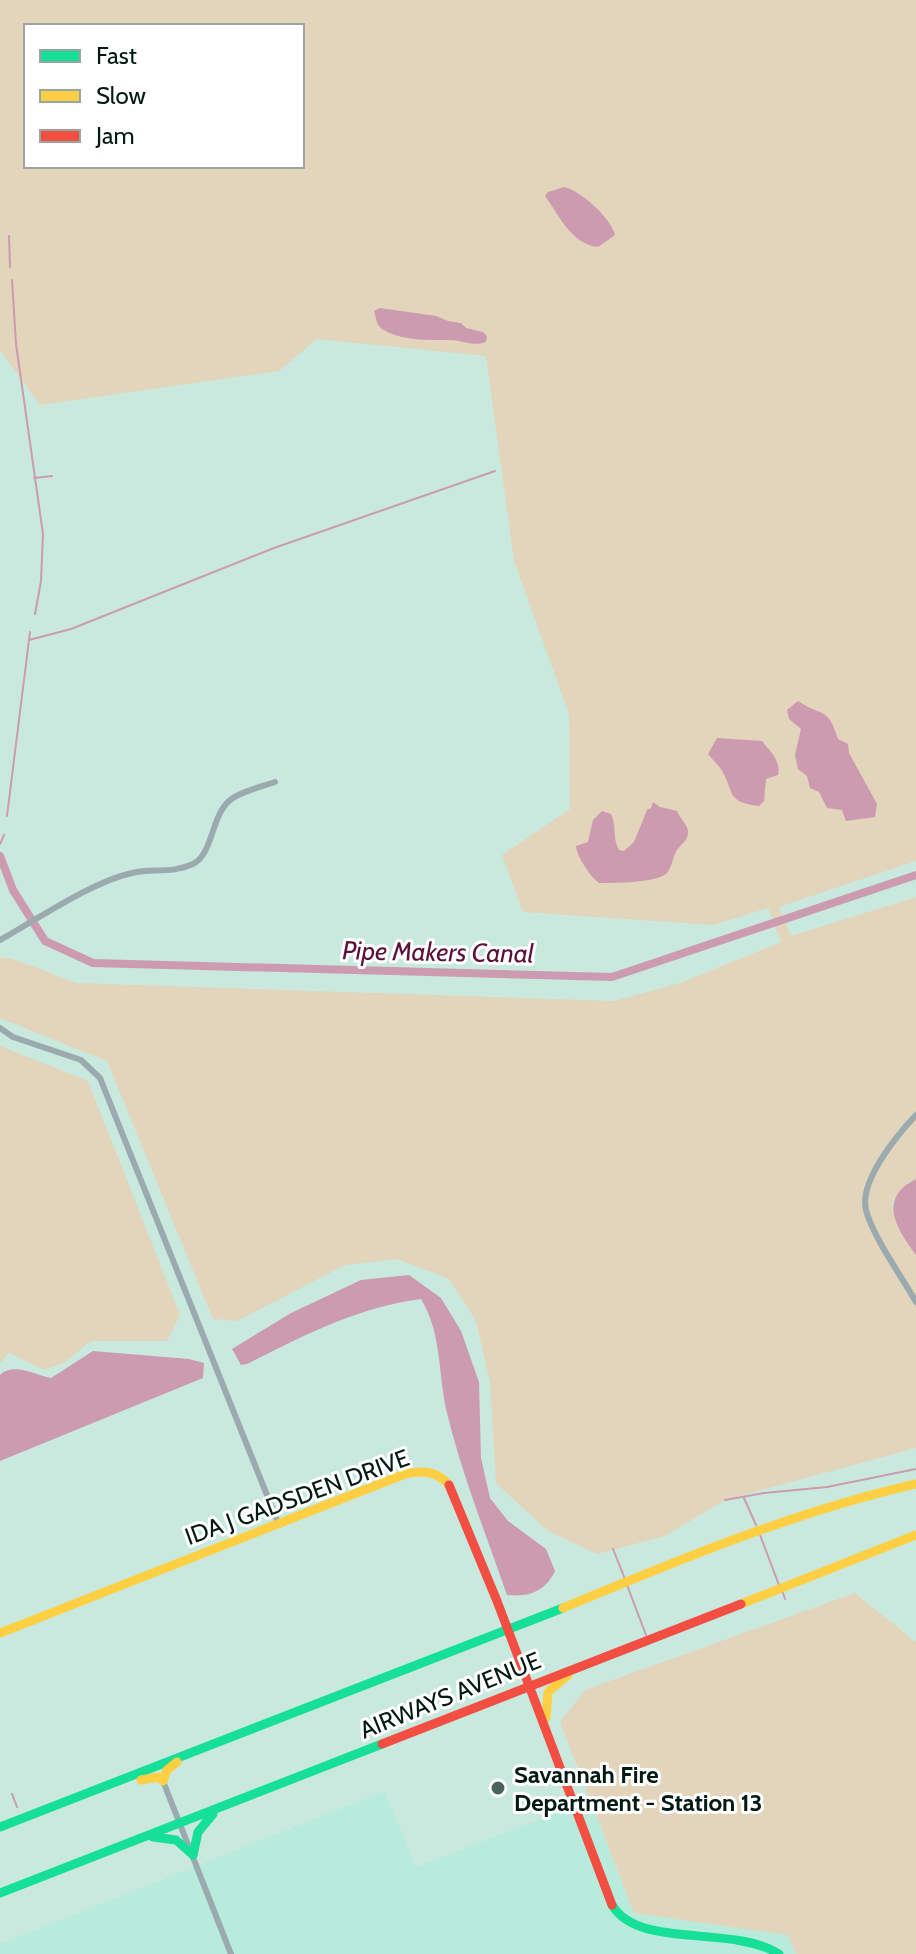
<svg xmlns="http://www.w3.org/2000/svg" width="916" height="1954" font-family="Cabin,sans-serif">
  <rect width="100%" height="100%" fill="#c9e9de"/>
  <polygon fill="#b8ebdb" points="385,1791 416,1867 590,1800 634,1913 788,1935 796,1954 0,1954 0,1944"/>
  <g fill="#e3d4bc" fill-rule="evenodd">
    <path d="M0 0H916V861L779 907 791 936 916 897V1179L908 1183 892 1202 895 1218 916 1255V1448L725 1500 665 1536 597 1554 548 1531 496 1483 490 1382 476 1321 449 1279 398 1259 345 1265 237 1321 213 1319 107 1061 0 1018V958H10L77 983 615 1001 680 983 781 942 768 908 713 925 523 912 502 855 570 809 569 714 514 561 486 356 317 339 279 371 40 405 0 350ZM26 26H302V166H26Z"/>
    <polygon points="0,1046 88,1081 180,1315 167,1341 91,1341 64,1363 44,1370 9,1353 0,1363"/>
    <polygon points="855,1593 916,1642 916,1954 796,1954 787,1935 634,1913 560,1722 585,1690"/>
  </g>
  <g fill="#cc9bb0">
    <path d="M564 187C580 190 612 219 615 235L598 247C571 244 559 215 545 196L548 192Z"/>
    <path d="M380 308 436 316 448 321 461 323 466 328 483 332 487 336 486 342C472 347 463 340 449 340 426 340 401 341 382 329 376 325 376 317 374 311Z"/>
    <path d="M798 701C823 718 827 705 838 739L848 744 849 753 877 804 875 817 846 821 842 810 827 808 819 792 810 788 807 776 798 769 795 755 801 729 789 719 787 710Z"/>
    <path d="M717 738 762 741C771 752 781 761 778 775L766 779 764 801 759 806C725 802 735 792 721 769 717 764 712 759 708 754Z"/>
    <path d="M653 802 660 807 677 811C680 819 689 825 688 834 687 841 681 844 677 850 673 856 672 867 667 873 658 883 613 883 599 883 590 876 577 857 576 846L588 842 593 820 602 811 611 814C617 826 612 838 619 850L624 851 634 842 647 810 651 808Z"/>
    <path d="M916 1179V1255C895 1227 878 1198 916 1179Z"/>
    <path d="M409 1275 441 1298 461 1331 479 1382 481 1458 490 1498 508 1521 546 1549 555 1571C545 1592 529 1597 507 1595 486 1535 462 1474 447 1413 438 1375 442 1333 421 1299 358 1307 303 1336 247 1364L241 1365 232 1349 291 1313 361 1280Z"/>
    <path d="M93 1351 189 1359 204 1363 203 1378 0 1461V1375C13 1362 35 1375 51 1378Z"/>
  </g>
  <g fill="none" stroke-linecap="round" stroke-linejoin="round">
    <g stroke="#cc9bb0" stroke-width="2">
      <polyline points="9,236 10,267"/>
      <polyline points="12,280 16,344 43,534 41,581 35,614"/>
      <polyline points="34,478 52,476"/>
      <polyline points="29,640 71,629 274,548 495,471"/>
      <polyline points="7,816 30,632"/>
      <polyline points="0,844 4,835"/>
      <polyline points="744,1498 756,1525"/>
      <polyline points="725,1500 764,1493 827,1487 916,1469"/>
      <polyline points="760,1535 779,1585"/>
      <polyline points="613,1549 625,1579"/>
      <polyline points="627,1585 646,1635"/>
      <polyline points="782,1590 785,1599"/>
      <polyline points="12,1794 17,1807"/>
    </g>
    <polyline stroke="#cc9bb0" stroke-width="8" points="0,856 13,890 45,941 93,963 612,977 916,875"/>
    <g stroke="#9aaaaf" stroke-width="6">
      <path d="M0 940C38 919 91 882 132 873 152 868 172 874 193 864 213 854 211 817 229 801 239 792 261 787 275 782"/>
      <polyline points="0,1028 13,1037 81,1060 100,1078 279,1525"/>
      <path d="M916 1115C897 1135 859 1181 866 1210 873 1237 902 1277 916 1302"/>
      <polyline points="163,1781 231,1954"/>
    </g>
    <g stroke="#16e098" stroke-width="9">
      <polyline points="0,1827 563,1608"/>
      <polyline points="153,1837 176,1840 193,1855"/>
      <polyline points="193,1855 198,1832 213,1814"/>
      <polyline points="0,1893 382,1744"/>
      <path d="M612 1905C639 1950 731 1924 779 1954"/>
    </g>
    <g stroke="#ffcf43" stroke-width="9">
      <polyline points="741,1604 916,1535"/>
      <path d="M563 1608C679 1560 793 1512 916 1484"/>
      <path d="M0 1633 405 1474C423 1470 437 1471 449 1485"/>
      <polyline points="546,1718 548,1692 568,1675"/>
      <polyline points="141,1780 159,1777 163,1781 167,1770 177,1762"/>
    </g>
    <g stroke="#f24e42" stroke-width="9">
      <polyline points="449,1485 497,1601 612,1905"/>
      <polyline points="382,1744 741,1604"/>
    </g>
  </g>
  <circle fill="#49625b" stroke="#fff" stroke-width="3" cx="498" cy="1788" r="8"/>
  <g text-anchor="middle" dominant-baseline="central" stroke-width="6" stroke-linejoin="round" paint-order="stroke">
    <g font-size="24" fill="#041a14" stroke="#fff">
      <text transform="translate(297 1497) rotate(-20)">IDA J GADSDEN DRIVE</text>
      <text transform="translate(450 1695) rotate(-22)">AIRWAYS AVENUE</text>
    </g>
    <g font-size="24" font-weight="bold" fill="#041a14" stroke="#fff" text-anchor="start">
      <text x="514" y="1774">Savannah Fire<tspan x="514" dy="28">Department - Station 13</tspan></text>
    </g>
    <g font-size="26" font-style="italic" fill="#5d1039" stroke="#fff">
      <text transform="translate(438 952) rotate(1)">Pipe Makers Canal</text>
    </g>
  </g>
  <rect x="24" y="24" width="280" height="144" fill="#ffffff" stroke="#9ba3a1" stroke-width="2"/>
  <rect x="40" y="50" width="40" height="12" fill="#16e098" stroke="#9ba3a1" stroke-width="2"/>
  <text x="96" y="64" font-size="24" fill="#041a14">Fast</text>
  <rect x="40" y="90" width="40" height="12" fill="#ffcf43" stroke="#9ba3a1" stroke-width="2"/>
  <text x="96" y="104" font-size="24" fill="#041a14">Slow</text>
  <rect x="40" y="130" width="40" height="12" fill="#f24e42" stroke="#9ba3a1" stroke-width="2"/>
  <text x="96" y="144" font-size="24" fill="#041a14">Jam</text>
</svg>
